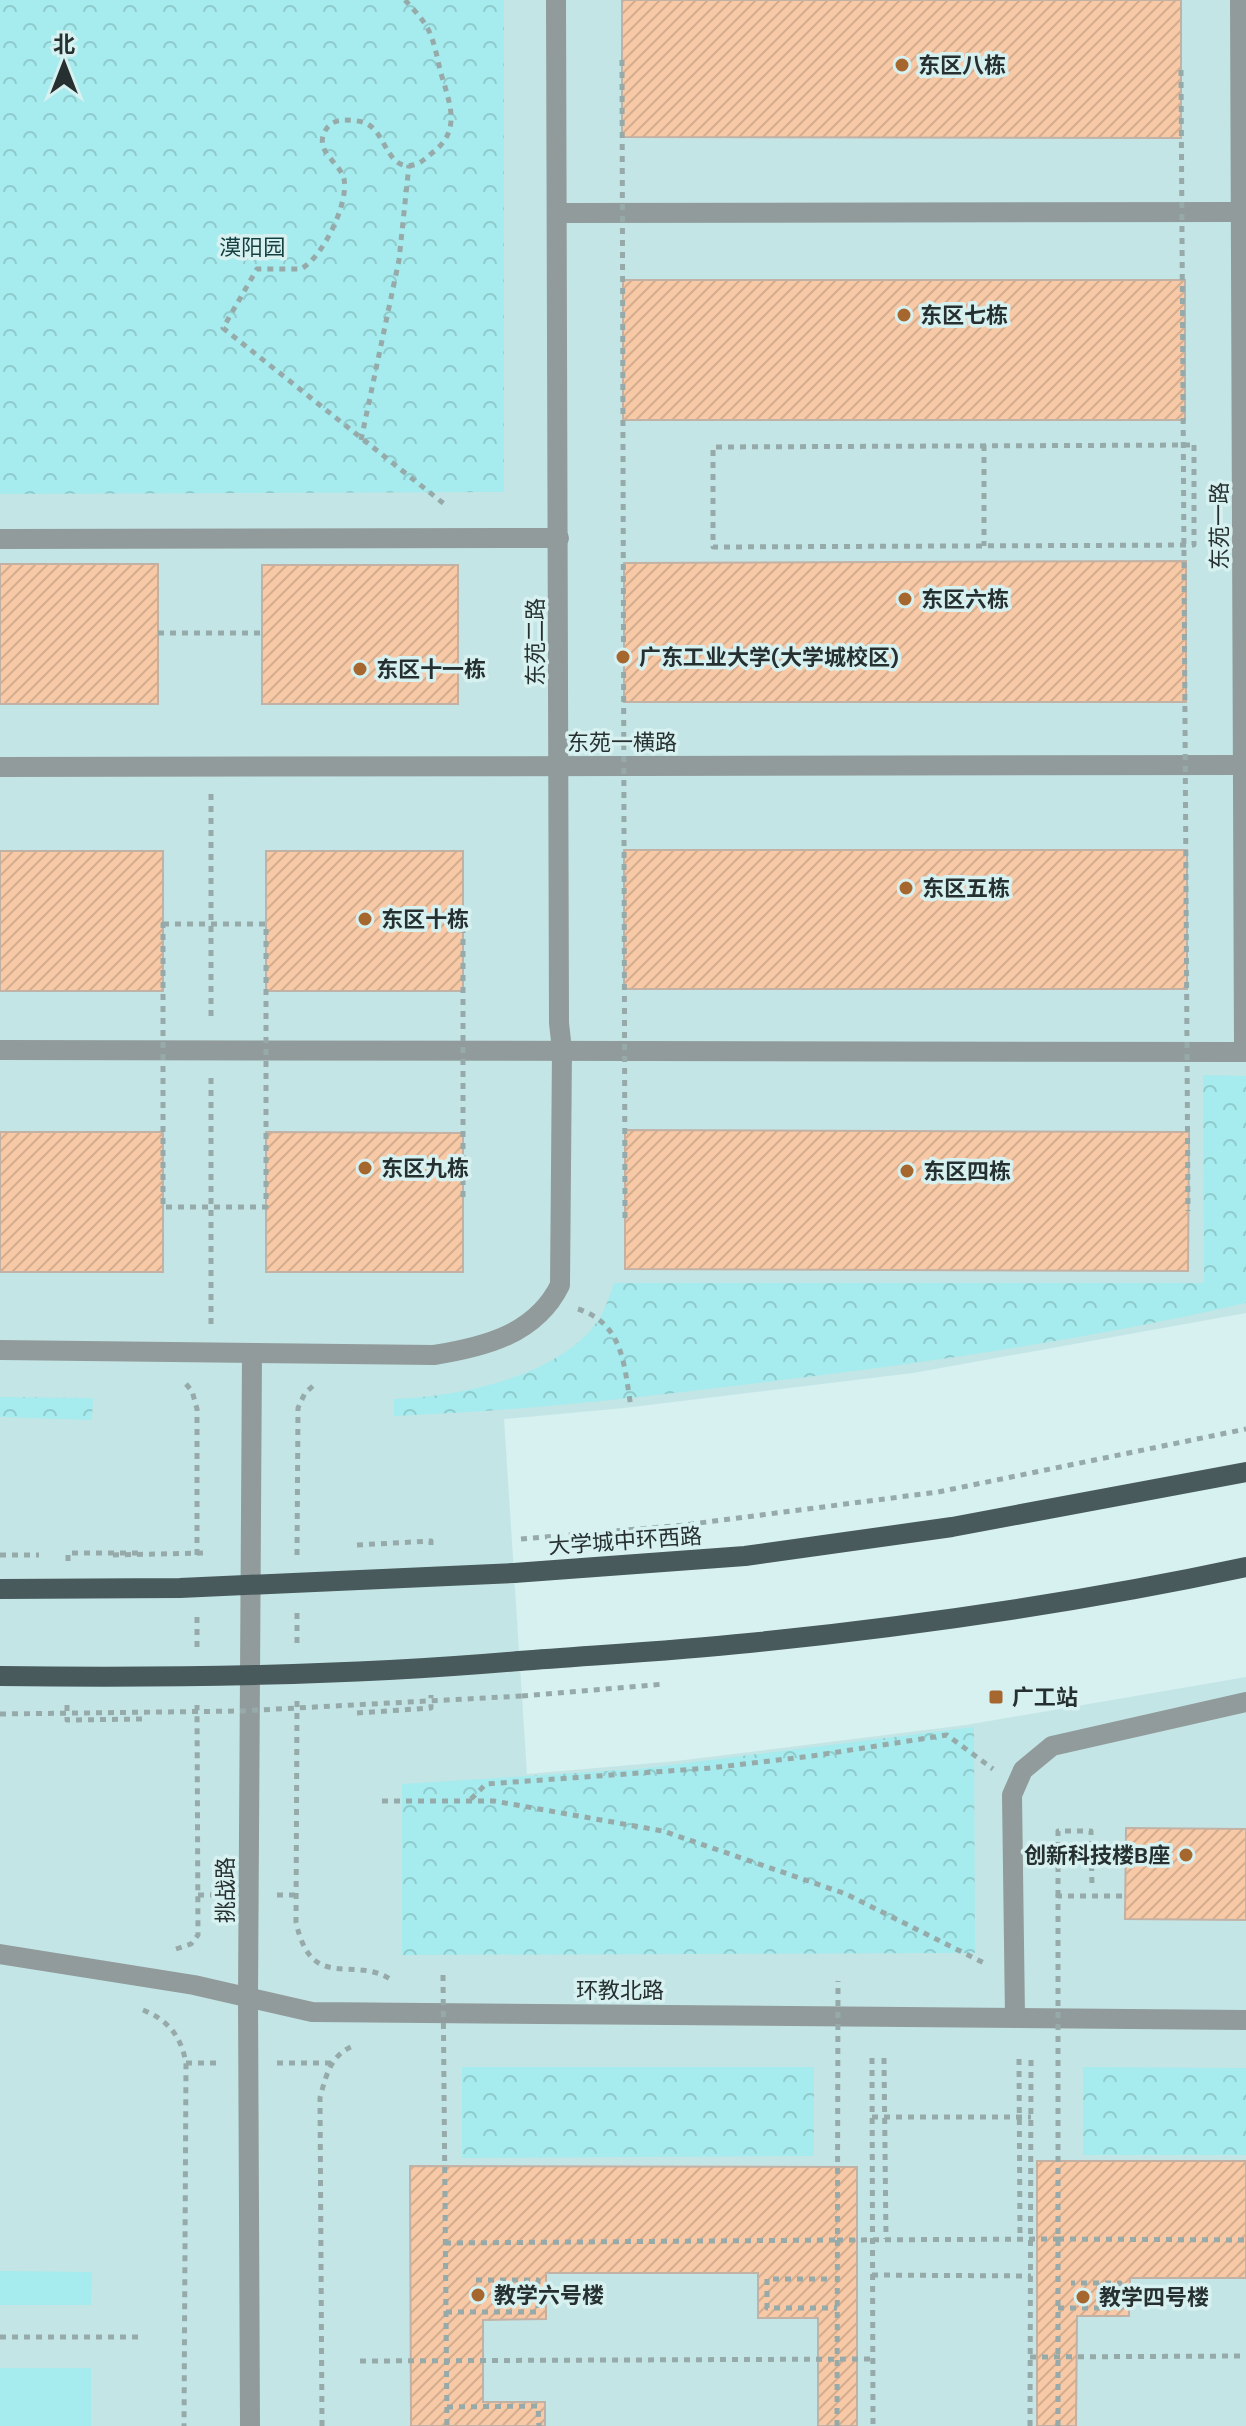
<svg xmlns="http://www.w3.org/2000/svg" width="1246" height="2426" font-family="'DM Sans','Noto Sans SC',sans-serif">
  <defs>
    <pattern id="forest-crowns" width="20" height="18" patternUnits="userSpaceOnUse" patternTransform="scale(2)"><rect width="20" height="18" fill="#a6ebed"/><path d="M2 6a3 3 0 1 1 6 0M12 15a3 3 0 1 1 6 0" fill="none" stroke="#8fcacc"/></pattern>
    <pattern id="building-hatch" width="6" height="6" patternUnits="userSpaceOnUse" patternTransform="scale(2)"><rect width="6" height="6" fill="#f7c9a6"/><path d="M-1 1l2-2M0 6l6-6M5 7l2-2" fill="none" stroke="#d4ad8f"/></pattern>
  </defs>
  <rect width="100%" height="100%" fill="#d7f0f0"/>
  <polygon fill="#c4e5e6" points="0,0 1246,0 1246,1313 913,1373 624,1408 504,1419 527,1774 677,1761 966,1725 1246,1677 1246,2426 0,2426"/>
  <g fill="#a6ebed">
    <polygon points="0,2271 92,2272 91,2305 0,2305"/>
    <rect x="0" y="2368" width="91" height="58"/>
  </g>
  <g fill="url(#forest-crowns)">
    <polygon points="0,0 504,0 504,492 0,494"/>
    <path d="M1203 1075 1246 1076V1303C1090 1339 932 1362 774 1381 647 1397 521 1411 394 1416V1399C456 1397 552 1378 593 1327 604 1314 609 1298 614 1283H1204Z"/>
    <polygon points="0,1397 93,1398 92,1420 0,1417"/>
    <polygon points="974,1727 975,1953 402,1955 402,1784 639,1769"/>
    <polygon points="462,2067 814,2067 814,2156 462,2158"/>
    <polygon points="1083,2067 1246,2068 1246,2155 1083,2155"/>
  </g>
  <g fill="url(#building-hatch)" stroke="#c2b1a5" stroke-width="2">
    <polygon points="622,0 1181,0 1181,138 622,137"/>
    <rect x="623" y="280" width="562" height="140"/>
    <polygon points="1186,561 1186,702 624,702 624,563"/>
    <rect x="0" y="564" width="158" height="140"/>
    <rect x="262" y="565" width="196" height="139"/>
    <rect x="624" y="850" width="563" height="139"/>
    <rect x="0" y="851" width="163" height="140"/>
    <rect x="266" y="851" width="197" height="140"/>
    <polygon points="625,1130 1189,1132 1188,1271 625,1269"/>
    <rect x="0" y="1132" width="163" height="140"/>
    <polygon points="266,1132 463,1133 463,1272 266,1272"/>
    <polygon points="1126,1828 1246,1829 1246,1920 1125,1919"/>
    <polygon points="1037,2161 1246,2161 1246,2278 1130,2278 1129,2316 1077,2316 1076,2426 1037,2426"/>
    <polygon points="410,2166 857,2167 857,2426 818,2426 818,2318 758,2318 758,2273 546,2273 546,2319 483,2320 483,2402 545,2402 545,2426 411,2426"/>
  </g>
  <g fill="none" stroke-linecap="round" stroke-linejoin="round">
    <g stroke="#97aaaa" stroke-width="5" stroke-dasharray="6 6" stroke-linecap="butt">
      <path d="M405 0C413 9 422 18 428 29 434 41 437 56 440 70 449 102 463 130 432 153 427 157 422 162 417 164 388 174 387 136 369 125 363 121 353 120 345 120 337 120 329 123 325 131 314 152 340 162 344 179 349 203 323 257 301 269H257L223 328 448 507"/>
      <polyline points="361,440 399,260 409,165"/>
      <polyline points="984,445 984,546"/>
      <polygon points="1194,445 1194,545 713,547 713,447"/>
      <polyline points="158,633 262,633"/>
      <polyline points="211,794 211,1020"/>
      <polyline points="211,1078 211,1324"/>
      <path d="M578 1309C624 1324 624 1366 631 1407"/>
      <polyline points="186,1384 192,1391 197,1409 197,1559"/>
      <polyline points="521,1539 684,1525 938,1492 1246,1429"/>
      <polyline points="357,1545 431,1541 431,1549"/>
      <polyline points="297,1555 298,1408 305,1393 315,1384"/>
      <polyline points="68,1561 68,1553 142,1553"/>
      <polyline points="197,1617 197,1647"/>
      <polyline points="297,1643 297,1613"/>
      <polyline points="522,1696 664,1684"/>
      <path d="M297 1701 296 1922C312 1996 356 1952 394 1982"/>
      <polyline points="67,1705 67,1720 142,1719"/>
      <polyline points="357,1713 431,1708 431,1695"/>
      <polyline points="471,1799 486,1784 710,1768 812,1756 947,1735 993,1769"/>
      <polyline points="382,1801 494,1801 663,1831 846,1894 986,1964"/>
      <polyline points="198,1895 219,1895"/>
      <polyline points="277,1895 296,1895"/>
      <polyline points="1058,1896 1058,1831 1091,1831 1092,1887"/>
      <polyline points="176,1949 191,1944 198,1935 197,1705"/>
      <path d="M143 2010C168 2020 181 2036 186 2063L184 2426"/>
      <polyline points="872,2058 873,2426"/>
      <polyline points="884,2058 886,2239"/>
      <polyline points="1019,2059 1020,2240"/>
      <polyline points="186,2063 219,2063"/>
      <polyline points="277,2063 331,2063"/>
      <polyline points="872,2117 1031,2117"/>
      <polyline points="1058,2239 1246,2240"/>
      <polyline points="445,2243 837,2240"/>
      <polyline points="872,2275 1031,2276"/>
      <polyline points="827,2279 767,2279 767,2308 837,2308"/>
      <polyline points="1058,2308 1120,2308 1120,2283 1071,2283"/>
      <polyline points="446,2312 538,2312 538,2280 474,2280"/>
      <polyline points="0,2337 142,2337"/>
      <polyline points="1030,2357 1246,2356"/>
      <polyline points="360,2361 873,2359"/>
      <polyline points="447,2407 538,2406 539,2426"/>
      <path d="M322 2426 320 2098C326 2075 331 2053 356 2045"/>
      <polyline points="1030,2426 1031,2059"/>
    </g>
    <g stroke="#919b9b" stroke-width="20">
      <polyline points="1240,0 1244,1052"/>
      <polyline points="558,213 1246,212"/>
      <polyline points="0,539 559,538"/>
      <polyline points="0,767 1246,765"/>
      <polyline points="0,1050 1246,1052"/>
      <path d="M0 1350 434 1355C485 1347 536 1334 560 1285L562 1050 559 1023 556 0"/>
      <polyline points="0,1954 194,1985 312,2012 1246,2020"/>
      <polyline points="1015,2017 1012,1795 1023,1770 1052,1746 1246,1702"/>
      <polyline points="250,2426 248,1997 252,1353"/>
    </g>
    <g stroke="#485a5b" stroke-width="20">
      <polyline points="514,1573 745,1556 952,1527 1246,1472"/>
      <path d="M519 1661C596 1655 673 1651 749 1643 915 1626 1083 1602 1246 1567"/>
    </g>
    <g stroke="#97aaaa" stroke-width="5" stroke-dasharray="6 6" stroke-linecap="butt">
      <polyline points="622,60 625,1218"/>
      <polyline points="1181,70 1188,1211"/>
      <polyline points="463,915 463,1203"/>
      <rect x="163" y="924" width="103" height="283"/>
      <polyline points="0,1555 39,1555"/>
      <polyline points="113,1555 207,1553"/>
      <polyline points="0,1714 240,1711 522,1696"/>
      <polyline points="443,1975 447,2426"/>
      <polyline points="837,2240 1058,2239"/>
      <polyline points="837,2426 838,1981"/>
      <polyline points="1058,2426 1058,1896 1125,1896"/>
    </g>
    <g stroke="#485a5b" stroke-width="20">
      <polyline points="0,1589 180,1588 514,1573"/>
      <path d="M0 1676C173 1678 347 1676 519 1661"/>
    </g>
  </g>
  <g fill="#a6672f" stroke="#d7f0f0" stroke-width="3">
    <circle cx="902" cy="65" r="8"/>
    <circle cx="904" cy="315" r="8"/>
    <circle cx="905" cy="599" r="8"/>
    <circle cx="623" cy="657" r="8"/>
    <circle cx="360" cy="669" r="8"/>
    <circle cx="906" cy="888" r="8"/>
    <circle cx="365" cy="919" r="8"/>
    <circle cx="365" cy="1168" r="8"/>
    <circle cx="907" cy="1171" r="8"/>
    <rect x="988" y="1689" width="16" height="16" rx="4"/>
    <circle cx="1186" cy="1855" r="8"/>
    <circle cx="478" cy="2295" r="8"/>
    <circle cx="1083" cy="2297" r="8"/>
  </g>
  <g text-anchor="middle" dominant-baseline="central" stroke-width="7" stroke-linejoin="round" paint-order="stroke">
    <g font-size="22" font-weight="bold" fill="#273030" stroke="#d7f0f0" text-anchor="start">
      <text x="918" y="65">东区八栋</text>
      <text x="920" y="315">东区七栋</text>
      <text x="921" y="599">东区六栋</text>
      <text x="639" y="657">广东工业大学(大学城校区)</text>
      <text x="376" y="669">东区十一栋</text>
      <text x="922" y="888">东区五栋</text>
      <text x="381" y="919">东区十栋</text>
      <text x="381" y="1168">东区九栋</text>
      <text x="923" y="1171">东区四栋</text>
      <text x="1012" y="1697">广工站</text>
      <text x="1170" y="1855" text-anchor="end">创新科技楼B座</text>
      <text x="494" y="2295">教学六号楼</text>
      <text x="1099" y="2297">教学四号楼</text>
    </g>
    <g font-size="22" fill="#143f41" stroke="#d7f0f0">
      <text x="252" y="247">漠阳园</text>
    </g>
    <g font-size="22" fill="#273030" stroke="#d7f0f0">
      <text transform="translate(1219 526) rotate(-90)">东苑一路</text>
      <text transform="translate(535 642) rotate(-90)">东苑二路</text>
      <text x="622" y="742">东苑一横路</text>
      <text transform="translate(625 1541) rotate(-4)">大学城中环西路</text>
      <text transform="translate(225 1890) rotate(-90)">挑战路</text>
      <text x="620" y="1990">环教北路</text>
    </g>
  </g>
  <g transform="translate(64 64)" stroke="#d7f0f0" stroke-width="6" paint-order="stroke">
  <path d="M0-6L14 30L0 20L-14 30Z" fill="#273030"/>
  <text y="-12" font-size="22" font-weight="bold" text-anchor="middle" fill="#273030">北</text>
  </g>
</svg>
